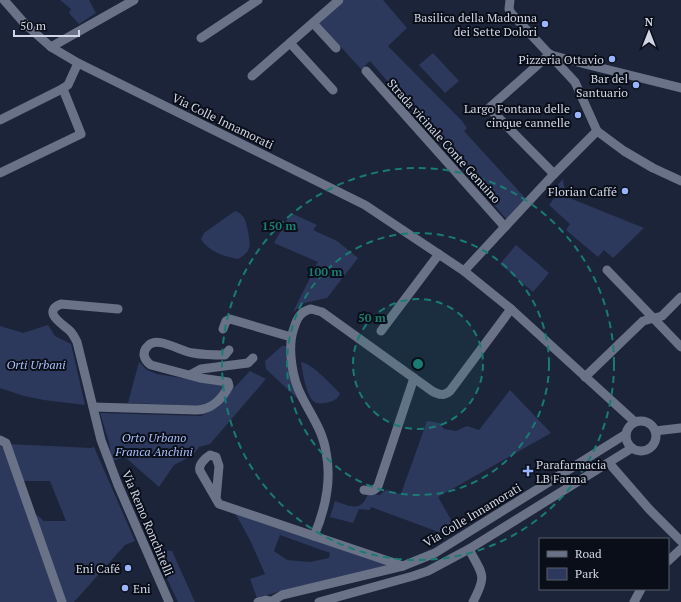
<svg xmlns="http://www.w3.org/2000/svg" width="681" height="602" font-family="'PT Serif',serif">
  <rect width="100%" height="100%" fill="#1c243a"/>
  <g fill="#2d395c" fill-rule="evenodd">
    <polygon points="60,0 89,0 96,13 79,24 69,13 71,9"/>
    <polygon points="345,0 383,0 407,28 388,46 462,121 467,128 464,131 527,200 508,221 370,61 361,69 319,23"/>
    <polygon points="433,53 459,81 445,93 419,65"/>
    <path d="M563 179C564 188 565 193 572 199L644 228 613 258 604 250 598 257 566 230 570 224 549 205 559 192 555 188Z"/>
    <path d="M235 211C240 213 243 215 245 220 247 225 251 243 249 248 247 254 243 256 238 259 225 257 208 251 201 239L204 233Z"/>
    <polygon points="291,213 317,225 313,230 337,241 358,258 327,298 304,303 293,312 318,262 274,243"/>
    <polygon points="516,245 549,273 533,292 500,264"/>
    <polygon points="48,325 55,336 71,344 85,405 44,400 24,396 0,388 0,326 23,333"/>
    <polygon points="282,346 290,346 300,395 298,399 266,369 265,361"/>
    <path d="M139 362 147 370 157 374 225 385C220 395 213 402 203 406L128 403Z"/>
    <path d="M301 362C313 364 330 384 340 393 339 398 334 401 329 402 325 403 320 404 316 403 306 398 303 373 301 362Z"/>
    <polygon points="250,371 266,379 210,444 199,447 193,455 174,465 159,487 125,457 112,461 109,442 100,413 201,416 215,408"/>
    <path d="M510 390 551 433 438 497 457 530 444 534 371 507 370 510 359 509 353 523 330 517 335 501C350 506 361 513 368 494L380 495 386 490 401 494 427 421 439 423 444 429 456 431 467 426 479 430Z"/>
    <polygon points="7,444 91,448 94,447 135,541 125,545 74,602 0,602 0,445 6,452 26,507 42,519 43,521 66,521 50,481 21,481"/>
    <path d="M235 513 389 564 390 567 284 590 261 597 258 601 250 579 265 574 250 540ZM280 535 330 553 329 558 310 562 287 560 274 551Z"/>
    <polygon points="163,550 172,551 195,602 178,602 155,553"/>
  </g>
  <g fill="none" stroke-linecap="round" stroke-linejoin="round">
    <g stroke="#697287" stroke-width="9">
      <polyline points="4,0 25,24 51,47 78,63 365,205 464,271 511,309 635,422"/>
      <polyline points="510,0 509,9 511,13 575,82 597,131 624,151 653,168 681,181"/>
      <polyline points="313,23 336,48"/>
      <polyline points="201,38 258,0"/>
      <polyline points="290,43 333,90"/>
      <polyline points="51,47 134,0"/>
      <polyline points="550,54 489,108 554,174"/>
      <polyline points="551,55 585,64 681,88"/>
      <polyline points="366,71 505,227"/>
      <polyline points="252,76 339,0"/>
      <polyline points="0,120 60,90 68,85 78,63"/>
      <polyline points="0,173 81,134 63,89"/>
      <polyline points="607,270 681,347"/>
      <polyline points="464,271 554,174 597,131"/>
      <path d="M118 309 61 304C41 312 63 324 70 331 73 334 75 338 77 342L101 440 118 485 169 602"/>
      <polyline points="223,329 226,321 230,319 291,337"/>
      <polyline points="381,331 439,254"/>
      <polyline points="190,375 201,369 248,363 253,358"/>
      <polyline points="585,377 643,321 662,316 681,297"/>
      <path d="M93 407 197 410C211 410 222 399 229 386L228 382 200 378 151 365C148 363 145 360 144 355 144 352 145 349 147 347 156 334 181 352 193 353 204 355 214 355 225 355L229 350"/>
      <circle cx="641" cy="436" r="15"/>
      <polyline points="655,431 681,428"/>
      <polyline points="0,440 6,443 62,602"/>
      <polyline points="609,463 649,509 681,541"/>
      <path d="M364 490C370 491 374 492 378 486L414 378"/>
      <path d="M216 499 219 466 216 457 210 455C205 458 198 465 200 471L219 504 403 566"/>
      <path d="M314 536C325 510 332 481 326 452 323 431 311 415 302 397 292 379 287 347 294 328 297 318 301 311 311 309L322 312 432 391C439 395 444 396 450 391L511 309"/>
      <path d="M469 549C482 575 488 573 473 602"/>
      <polyline points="668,561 681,549"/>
      <polyline points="272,601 282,595 403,566 435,553 626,434"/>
      <polyline points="258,602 266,600 274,602"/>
      <polyline points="319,602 413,576 428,571 469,549 632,448"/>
      <polyline points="634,602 641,589"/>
    </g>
  </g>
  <circle cx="418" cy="364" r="65" fill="#197b74" fill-opacity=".12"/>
  <g fill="none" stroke="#197b74" stroke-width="2" stroke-dasharray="7 5">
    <circle cx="418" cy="364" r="65"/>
    <circle cx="418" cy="364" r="131"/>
    <circle cx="418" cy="364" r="196"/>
  </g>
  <g fill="#9ab5fd" stroke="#0a0e18" stroke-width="1.5">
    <circle cx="545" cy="24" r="4"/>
    <circle cx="612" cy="59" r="4"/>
    <circle cx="636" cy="85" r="4"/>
    <circle cx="578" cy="115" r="4"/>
    <circle cx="625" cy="191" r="4"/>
    <path d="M526 465h4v4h4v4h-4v4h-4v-4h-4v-4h4z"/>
    <circle cx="128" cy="568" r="4"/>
    <circle cx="125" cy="588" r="4"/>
  </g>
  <g text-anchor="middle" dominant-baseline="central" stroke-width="4" stroke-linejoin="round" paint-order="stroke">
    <g font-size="12" fill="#d0d6e5" stroke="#0a0e18" text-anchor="end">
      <text x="537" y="17">Basilica della Madonna<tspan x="537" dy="14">dei Sette Dolori</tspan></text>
      <text x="604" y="59">Pizzeria Ottavio</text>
      <text x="628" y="78">Bar del<tspan x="628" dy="14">Santuario</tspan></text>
      <text x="570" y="108">Largo Fontana delle<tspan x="570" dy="14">cinque cannelle</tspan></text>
      <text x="617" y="191">Florian Caffé</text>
      <text x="536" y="464" text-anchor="start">Parafarmacia<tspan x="536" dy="14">LB Farma</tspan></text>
      <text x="120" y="568">Eni Café</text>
      <text x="133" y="588" text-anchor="start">Eni</text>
    </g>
    <g font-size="12" fill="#d0d6e5" stroke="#0a0e18">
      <text transform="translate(223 121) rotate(26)">Via Colle Innamorati</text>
      <text transform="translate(444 141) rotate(48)">Strada vicinale Conte Genuino</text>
      <text transform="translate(472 515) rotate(-31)">Via Colle Innamorati</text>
      <text transform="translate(148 523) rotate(67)">Via Remo Ronchitelli</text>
    </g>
    <g font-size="12" font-style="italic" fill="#aac0fa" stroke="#0a0e18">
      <text x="36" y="364">Orti Urbani</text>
      <text x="154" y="437">Orto Urbano<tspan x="154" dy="14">Franca Anchini</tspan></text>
    </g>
  </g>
  <circle cx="418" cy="364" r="6" fill="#197b74" stroke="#0a0e18" stroke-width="2"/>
  <g font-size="12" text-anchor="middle" font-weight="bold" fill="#197b74" stroke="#0a0e18" stroke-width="4" stroke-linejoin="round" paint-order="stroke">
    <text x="279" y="230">150 m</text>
    <text x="325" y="276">100 m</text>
    <text x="372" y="322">50 m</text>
  </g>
  <rect x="539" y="538" width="130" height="52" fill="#0a0e18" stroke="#595e6a"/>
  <rect x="547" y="551" width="20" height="6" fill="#697287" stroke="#595e6a"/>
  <text x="575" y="558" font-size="12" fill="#d0d6e5">Road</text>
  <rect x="547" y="568" width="20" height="12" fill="#2d395c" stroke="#595e6a"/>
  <text x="575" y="578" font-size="12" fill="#d0d6e5">Park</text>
  <g transform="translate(649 32)" stroke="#0a0e18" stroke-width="3" paint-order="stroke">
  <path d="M0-3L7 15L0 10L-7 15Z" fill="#d0d6e5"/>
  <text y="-6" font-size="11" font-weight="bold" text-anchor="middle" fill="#d0d6e5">N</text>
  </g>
  <path d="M14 30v6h65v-6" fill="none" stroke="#d0d6e5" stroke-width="2"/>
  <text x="20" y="30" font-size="12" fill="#d0d6e5" stroke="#0a0e18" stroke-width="3" paint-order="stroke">50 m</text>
</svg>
